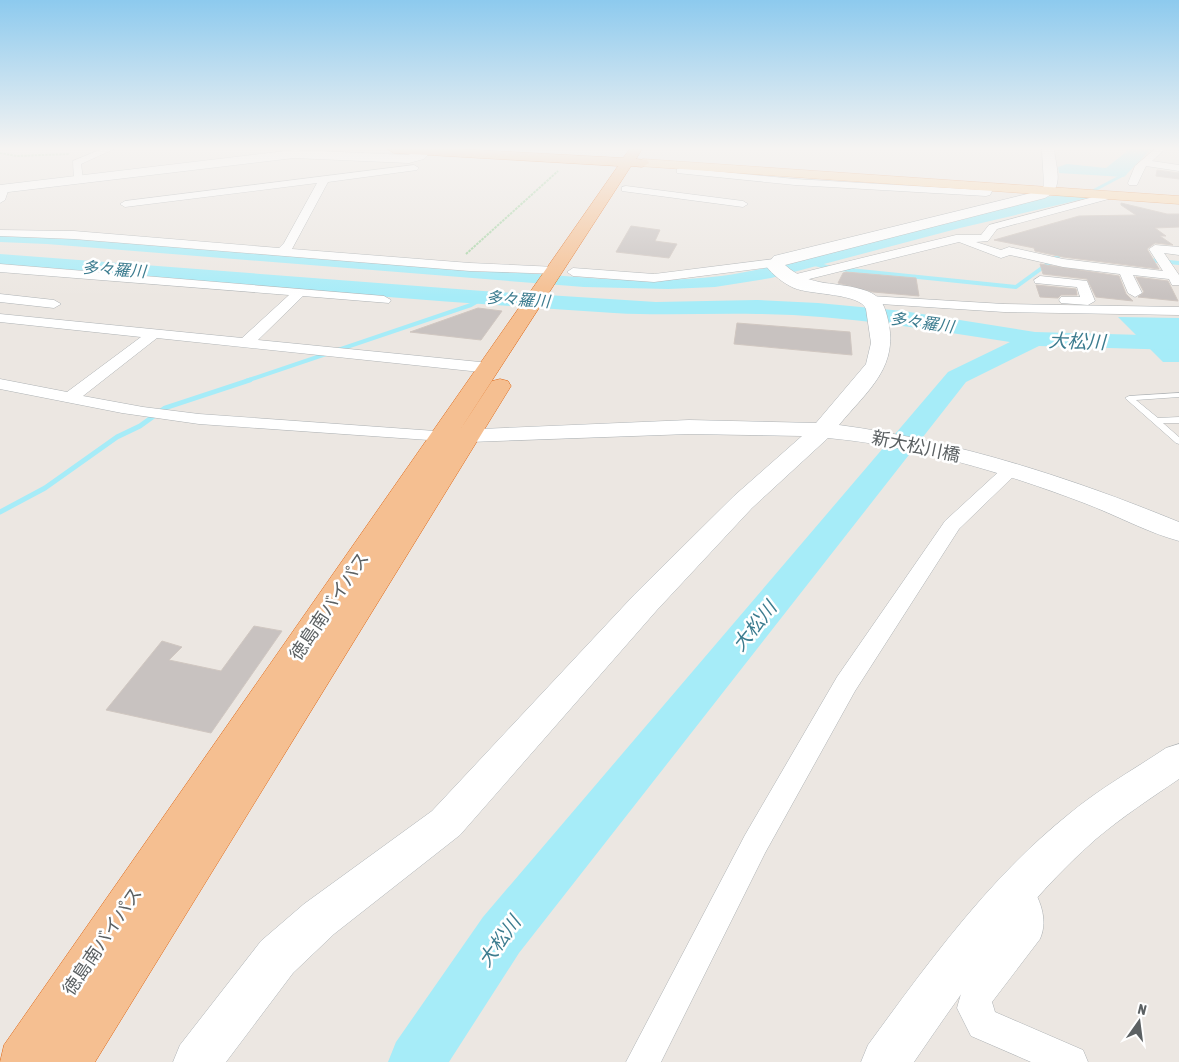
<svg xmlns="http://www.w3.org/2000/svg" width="1179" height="1062" font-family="'Asap Condensed','Noto Sans JP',sans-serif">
  <rect width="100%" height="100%" fill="#ece7e2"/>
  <g fill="#a6ecf8">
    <polygon points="1126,149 1151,149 1124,177 1059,173 1058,167 1067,164 1106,168 1126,152"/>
    <path d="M1060 195 1092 197 960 228 771 278 715 287 668 289 584 287 47 244 0 242V235L17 234 604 279C643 280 683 281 721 276 795 265 866 240 939 225 979 217 1018 200 1060 195Z"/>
    <polygon points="1118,317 1179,318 1179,362 1163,362"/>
  </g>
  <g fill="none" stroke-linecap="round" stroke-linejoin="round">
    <polyline stroke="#a6ecf8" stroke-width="3" points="1089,193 1125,174"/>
    <g stroke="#a6ecf8" stroke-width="4">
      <polyline points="1148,260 1179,263"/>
      <polyline points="811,263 831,268"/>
      <polyline points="840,269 1016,287 1064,252"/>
      <polyline points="246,381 471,305 483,298"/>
    </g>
    <polyline stroke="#a6ecf8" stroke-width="5" points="0,512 45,488 117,437 140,426 165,408 250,380"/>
    <path fill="#a6ecf8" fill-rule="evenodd" d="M0 254 483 291 656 302 757 300 818 303 903 311 1035 332 1179 336V350L1039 346 966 382 519 953 449 1062H388L396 1042 483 917 948 372 1010 342C926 329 842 315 757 314 709 313 662 316 614 313 409 300 205 282 0 266Z"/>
  </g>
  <g fill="#c8c2c0" stroke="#d0c7c1">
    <polygon points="1157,170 1179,173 1179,179 1156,176"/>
    <polygon points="1121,203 1167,214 1179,214 1179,227 1155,228 1166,236 1160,236 1173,245 1155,243 1147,249 1159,269 1063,257 1035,251 1034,248 994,240 1079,216 1136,215 1121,205"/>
    <polygon points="631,226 660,230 655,241 677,244 669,258 616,252"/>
    <polygon points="1040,264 1119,276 1126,294 1133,301 1096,297 1087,279 1043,274"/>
    <polygon points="846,272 916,278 919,296 873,292 838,283 843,273"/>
    <polygon points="1136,277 1168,281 1178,301 1138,297 1144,292"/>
    <polygon points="1036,285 1076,289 1077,295 1061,295 1058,298 1040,297"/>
    <polygon points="478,308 502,311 481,340 410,332"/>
    <polygon points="737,323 850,332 852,355 734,344"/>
    <polygon points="254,626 282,631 211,733 106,710 162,641 182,647 169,660 221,671"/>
  </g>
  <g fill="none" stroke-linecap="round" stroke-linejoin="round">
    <g stroke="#aeb2b4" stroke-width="1">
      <polygon id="lane" points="1179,393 1179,397 1136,400 1158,418 1179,417 1179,423 1163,423 1179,437 1179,444 1176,443 1125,398 1129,396"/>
    </g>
    <g stroke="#aeb2b4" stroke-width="1">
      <g id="street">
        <polygon points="102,149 114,149 81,164 83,179 74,181 73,161"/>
        <polygon points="1155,149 1165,149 1152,161 1179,165 1179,171 1146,166 1137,185 1129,185 1128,183 1135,166"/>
        <polygon points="414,165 419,168 417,170 328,182 292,249 470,263 556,267 562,271 560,274 470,271 74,239 0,236 0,230 74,231 279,248 284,243 317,183 125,207 120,204 125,201"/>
        <polygon points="681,168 795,179 982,190 989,184 994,187 990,195 986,196 795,185 677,173 677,169"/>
        <polygon points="4,185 9,188 5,200 0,203 0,186"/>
        <polygon points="626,186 743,201 748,204 743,207 622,191 622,187"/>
        <polygon points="1112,192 1116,193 1116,197 997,229 988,241 976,242 1001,250 1009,247 1063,259 1163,271 1149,249 1155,245 1179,247 1179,255 1164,253 1179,275 1179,285 1172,285 1169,279 1133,275 1142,293 1135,297 1128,293 1120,274 1063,267 1010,255 1001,258 959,242 789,284 783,280 784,277 956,235 981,235 989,225"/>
        <polygon points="775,259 781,263 779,266 654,282 573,276 567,272 573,268 654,274"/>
        <polygon points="0,264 384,296 391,300 389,303 303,296 258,340 490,363 498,368 490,373 157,338 83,396 143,407 199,414 449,432 452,436 449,440 443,441 199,424 122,413 0,389 0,379 67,392 141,337 0,322 0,314 242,338 289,295 0,272"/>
        <polygon points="1040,276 1087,281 1095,301 1088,305 1061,303 1059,300 1061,297 1080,297 1077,287 1035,283 1034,280"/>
        <polygon points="0,294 54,300 61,304 54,308 0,302"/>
        <polygon points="870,296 1004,304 1179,307 1179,315 1004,312 865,303 863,300"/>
        <polygon points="1012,464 1018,465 1021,469 959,529 855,691 765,853 661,1062 626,1062 745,835 837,677 945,521 1006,465"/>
        <path d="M1018 875 1029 880C1039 899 1049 918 1040 939L992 1002 995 1012 1083 1050 1088 1062H1031L971 1036 957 1008 964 983 1013 923 1011 908 1003 890 1007 880Z"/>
      </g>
    </g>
    <g stroke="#adb2b5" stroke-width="1">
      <g id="secondary">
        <polygon points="420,149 433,149 424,159 409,163 294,158 0,193 0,185 294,150 408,155"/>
        <path d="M1042 149H1054C1056 169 1065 187 1045 198L785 265C812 289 836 280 867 291 880 296 884 304 887 316 901 366 868 390 839 425 957 441 1069 477 1179 522V541C1146 532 1116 515 1084 503 1002 472 916 446 828 438L752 508 657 610 460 835 334 934 293 973 226 1062H173L180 1045 261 941 304 904 432 811 635 594 734 496 802 436 689 434 443 443 435 441 431 436 435 431 689 420 816 423 866 364 871 343 866 309C860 293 810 295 794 288 783 283 773 275 766 266L774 256 1035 192 1044 186Z"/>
        <path d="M1179 744V779C1151 798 1122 817 1096 839 1024 902 968 983 914 1062H861L868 1045C928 963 989 878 1069 814 1099 789 1133 770 1166 748Z"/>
      </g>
    </g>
    <g stroke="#e69b61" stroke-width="1">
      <polygon id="primary" points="643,159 1179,196 1179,204 638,166 636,163"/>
    </g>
    <g stroke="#de6411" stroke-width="1">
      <polygon id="highway" points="388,149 457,149 623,158 630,149 642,149 636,159 647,160 649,163 642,167 631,166 458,433 492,381 500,379 508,381 511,386 95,1062 0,1062 4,1045 618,166 394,153"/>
    </g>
    <g stroke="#a5d3a4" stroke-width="2" stroke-dasharray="2.5 1" stroke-linecap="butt">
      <polyline points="0,153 17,156 69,154"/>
      <polyline points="466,254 558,171"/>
    </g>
    <use href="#lane" fill="#fff" fill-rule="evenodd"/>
    <use href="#street" fill="#fff" fill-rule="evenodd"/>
    <use href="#secondary" fill="#fff" fill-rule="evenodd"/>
    <use href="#primary" fill="#f9d6ab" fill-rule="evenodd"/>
    <use href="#highway" fill="#f5bf91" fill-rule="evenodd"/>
  </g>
  <linearGradient id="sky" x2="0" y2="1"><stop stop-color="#8dcaee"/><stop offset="0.5" stop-color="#f6f4f2"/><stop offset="1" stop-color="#f6f4f2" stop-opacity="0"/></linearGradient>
  <rect width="1179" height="297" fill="url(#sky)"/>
  <g text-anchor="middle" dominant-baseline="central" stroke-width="5" stroke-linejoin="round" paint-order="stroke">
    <g font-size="16" font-style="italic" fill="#3c7c8f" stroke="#fff">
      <text transform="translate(114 269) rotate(4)">多々羅川</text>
      <text transform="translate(518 299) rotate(4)">多々羅川</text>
      <text transform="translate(922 322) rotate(8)">多々羅川</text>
    </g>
    <g font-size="18" fill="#5b6062" stroke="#fff">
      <text transform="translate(916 446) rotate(12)">新大松川橋</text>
      <text transform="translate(329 606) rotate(-56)">徳島南バイパス</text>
      <text transform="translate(102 941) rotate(-56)">徳島南バイパス</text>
    </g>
    <g font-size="19" font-style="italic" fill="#3c7c8f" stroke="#fff">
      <text transform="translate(1077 341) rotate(2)">大松川</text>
      <text transform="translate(754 626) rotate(-51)">大松川</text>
      <text transform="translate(499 941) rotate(-54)">大松川</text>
    </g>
  </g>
  <g transform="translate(1139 1022) rotate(14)" stroke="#ffffff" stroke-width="4" paint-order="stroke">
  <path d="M0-4L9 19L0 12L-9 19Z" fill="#5b6062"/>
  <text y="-8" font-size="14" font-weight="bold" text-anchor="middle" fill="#5b6062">N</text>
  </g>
</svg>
